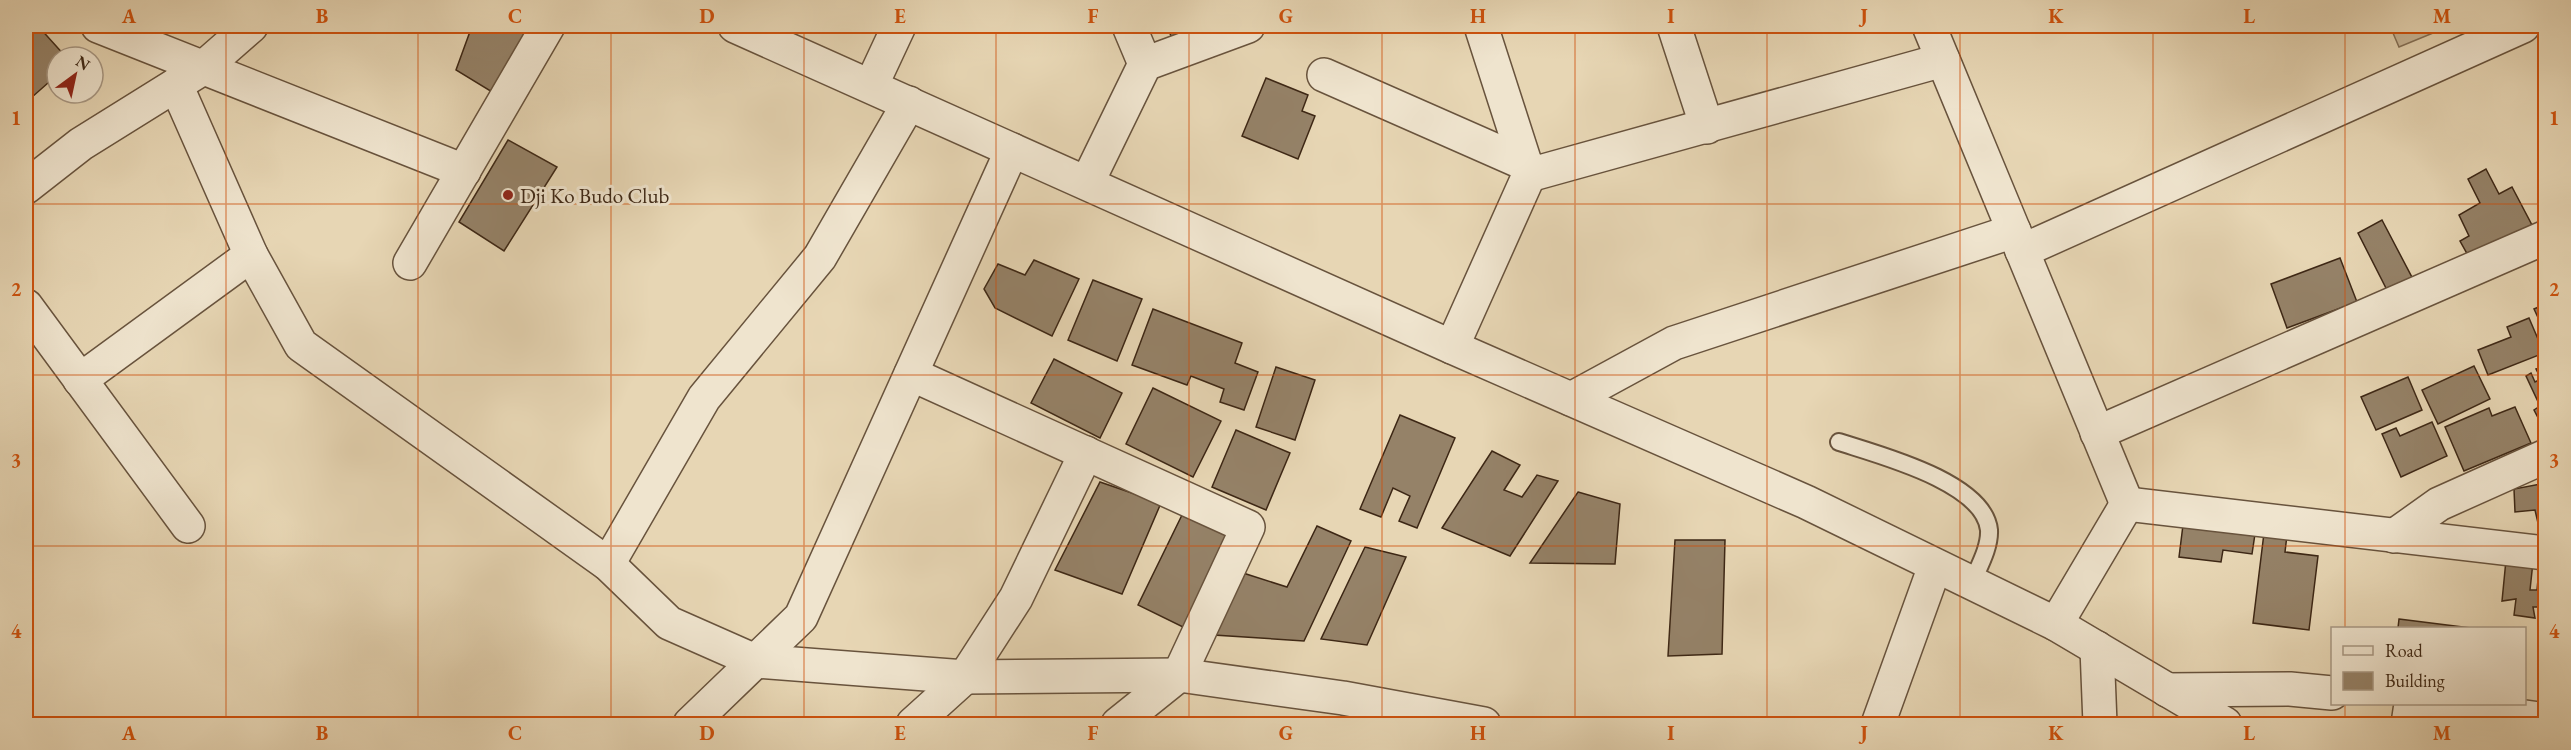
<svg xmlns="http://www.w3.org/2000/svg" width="2571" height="750" font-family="'EB Garamond',serif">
  <rect width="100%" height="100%" fill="#e7d6b4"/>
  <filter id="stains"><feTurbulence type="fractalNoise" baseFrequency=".00333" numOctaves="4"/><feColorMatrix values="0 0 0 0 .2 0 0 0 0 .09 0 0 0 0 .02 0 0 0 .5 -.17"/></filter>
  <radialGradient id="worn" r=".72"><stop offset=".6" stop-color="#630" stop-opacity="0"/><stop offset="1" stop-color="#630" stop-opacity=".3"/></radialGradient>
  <polygon fill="#cab899" stroke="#847057" stroke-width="1.5" points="2390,26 2450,26 2399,47"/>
  <g fill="#958268" stroke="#3d2715" stroke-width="1.5">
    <polygon points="26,26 38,26 66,57 57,57 57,75 31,98 26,91"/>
    <polygon points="472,26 542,26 497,95 456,70"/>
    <polygon points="1167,26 1211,26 1173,41"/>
    <polygon points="1266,78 1308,95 1302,111 1315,116 1298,159 1242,136"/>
    <polygon points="508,140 557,167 504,251 459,222"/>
    <polygon points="2486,169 2499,194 2512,187 2533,227 2470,259 2460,241 2469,236 2459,215 2480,203 2468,179"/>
    <polygon points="2382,220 2415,283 2390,296 2358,233"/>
    <polygon points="2340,258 2357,302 2287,328 2271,284"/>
    <polygon points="1034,260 1079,279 1052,336 995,308 984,289 998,264 1025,275"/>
    <polygon points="1093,280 1142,299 1117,361 1068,340"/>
    <polygon points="2546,304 2546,335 2534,309"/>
    <polygon points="1153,309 1242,343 1235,363 1258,372 1244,410 1220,402 1224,389 1191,376 1187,385 1132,365"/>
    <polygon points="2529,318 2544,353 2488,375 2478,350 2511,337 2507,327"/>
    <polygon points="1054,359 1122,393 1100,438 1031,403"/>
    <polygon points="2474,366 2490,399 2438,424 2422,390"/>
    <polygon points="2546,366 2546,433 2534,410 2540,406 2526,376 2531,373 2535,382 2541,379 2536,369"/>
    <polygon points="1276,367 1315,380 1295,440 1256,427"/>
    <polygon points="2408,377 2422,410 2376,430 2361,397"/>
    <polygon points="1153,388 1221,421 1193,477 1126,444"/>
    <polygon points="2515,407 2531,443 2464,471 2445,427 2489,408 2492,416"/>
    <polygon points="1400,415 1455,438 1417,528 1399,521 1410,496 1393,488 1381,517 1360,509"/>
    <polygon points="2432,422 2447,456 2401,477 2382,434 2396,428 2400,436"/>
    <polygon points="1236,430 1290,453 1266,510 1212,487"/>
    <polygon points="1492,451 1520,465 1504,490 1522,497 1537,475 1558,481 1510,556 1442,528"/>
    <polygon points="1100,482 1161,503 1122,594 1055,570"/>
    <polygon points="2546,483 2546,523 2538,523 2535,510 2515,512 2514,489"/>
    <polygon points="1578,492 1620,504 1615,564 1530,563"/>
    <polygon points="1183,513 1231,536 1185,628 1138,605"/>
    <polygon points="2183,525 2255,534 2252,554 2223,550 2221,562 2179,557"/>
    <polygon points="1317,526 1351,541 1304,641 1214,635 1243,573 1287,587"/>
    <polygon points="2264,533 2287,535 2285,552 2318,556 2309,630 2253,623"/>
    <polygon points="1675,540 1725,540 1722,654 1668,656"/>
    <polygon points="1365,547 1406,557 1367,645 1321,639"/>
    <polygon points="2540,559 2546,559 2546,607 2533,607 2535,618 2514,615 2516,599 2502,601 2506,560 2533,562 2530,590 2537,590"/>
    <polygon points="2399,619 2471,628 2398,628"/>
  </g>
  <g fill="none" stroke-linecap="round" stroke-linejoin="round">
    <g stroke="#68533d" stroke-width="20">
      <path id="service" d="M1839 442C1879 455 1984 482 1989 530 1990 548 1978 568 1972 583"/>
    </g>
    <g stroke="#68533d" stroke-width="36">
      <g id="minor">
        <polyline points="98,26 464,171"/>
        <polyline points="735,26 1452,347 1806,502 2056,624 2225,724"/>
        <polyline points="1129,26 1145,64"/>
        <polyline points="1674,26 1707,127"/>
        <polyline points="1929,26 2127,504"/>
        <polyline points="1324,75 1526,164"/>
        <polyline points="176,85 251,255 301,345 608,564 669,623 755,661 965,677 1179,675 1343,698 1484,724"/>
        <polyline points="871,86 899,26"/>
        <polyline points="1529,175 1943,60"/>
        <polyline points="1087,183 1145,64 1248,26"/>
        <polyline points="26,187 81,144 203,68 251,26"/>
        <polyline points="2022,251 2523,26"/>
        <polyline points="410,263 548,26"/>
        <polyline points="26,306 188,526"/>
        <polyline points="1452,347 1529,175 1481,26"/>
        <polyline points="911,374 1248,527 1179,675 1118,724"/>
        <polyline points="80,380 251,255"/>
        <polyline points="1571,399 1674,343 2014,231"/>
        <polyline points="2097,433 2546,237"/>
        <polyline points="2127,504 2546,553"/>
        <polyline points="2394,536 2439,504 2546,456"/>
        <polyline points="608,564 704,398 820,257 909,103"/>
        <polyline points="2056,624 2127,504"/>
        <polyline points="2097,648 2100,724"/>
        <polyline points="2167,690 2290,689 2332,693"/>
        <polyline points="2432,704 2546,720"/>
        <polyline points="690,724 801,617 1012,150"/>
        <polyline points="913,724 965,677 1016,598 1086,453"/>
        <polyline points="1878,724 1935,566"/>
        <polyline points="2408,724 2411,704"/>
      </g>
    </g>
    <use href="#service" stroke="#efe4ce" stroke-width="16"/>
    <use href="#minor" stroke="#efe4ce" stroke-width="33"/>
  </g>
  <path fill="none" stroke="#ce520d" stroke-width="1.5" stroke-opacity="0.55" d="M226 26V724M418 26V724M611 26V724M804 26V724M996 26V724M1189 26V724M1382 26V724M1575 26V724M1767 26V724M1960 26V724M2153 26V724M2345 26V628M26 204H2546M26 375H2546M26 546H2546M2345 704V724"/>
  <circle fill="#8f2418" stroke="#efe4ce" stroke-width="2" cx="508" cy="195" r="6"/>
  <g text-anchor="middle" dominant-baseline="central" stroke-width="6" stroke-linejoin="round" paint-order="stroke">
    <g font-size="21" fill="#3d2715" stroke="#efe4ce" text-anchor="start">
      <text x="520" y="195">Dji Ko Budo Club</text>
    </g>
  </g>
  <rect width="2571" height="750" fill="none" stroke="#e7d6b4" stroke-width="66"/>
  <rect x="2331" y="627" width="195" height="78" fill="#efe4ce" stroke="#a89884" stroke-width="1.5"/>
  <rect x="2343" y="646" width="30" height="9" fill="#efe4ce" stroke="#a89884" stroke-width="1.5"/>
  <text x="2385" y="657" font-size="18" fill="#3d2715">Road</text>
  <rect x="2343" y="672" width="30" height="18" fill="#958268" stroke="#a89884" stroke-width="1.5"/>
  <text x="2385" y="687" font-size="18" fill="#3d2715">Building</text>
  <g transform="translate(75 75) rotate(33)"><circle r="28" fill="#efe4ce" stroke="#a89884" stroke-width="1.5"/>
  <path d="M0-4.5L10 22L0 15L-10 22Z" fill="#8f2418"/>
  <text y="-9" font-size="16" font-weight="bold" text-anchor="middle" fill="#3d2715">N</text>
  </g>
  <rect x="33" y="33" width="2505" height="684" fill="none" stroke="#ce520d" stroke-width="2"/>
  <g font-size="20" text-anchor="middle" font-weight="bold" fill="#ce520d">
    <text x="129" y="23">A</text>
    <text x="322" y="23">B</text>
    <text x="515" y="23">C</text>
    <text x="707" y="23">D</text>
    <text x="900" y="23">E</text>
    <text x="1093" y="23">F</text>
    <text x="1286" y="23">G</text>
    <text x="1478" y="23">H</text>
    <text x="1671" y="23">I</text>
    <text x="1864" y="23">J</text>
    <text x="2056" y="23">K</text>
    <text x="2249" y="23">L</text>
    <text x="2442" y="23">M</text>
    <text x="16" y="125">1</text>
    <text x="2554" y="125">1</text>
    <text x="16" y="296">2</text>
    <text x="2554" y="296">2</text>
    <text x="16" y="467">3</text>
    <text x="2554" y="467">3</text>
    <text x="16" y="638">4</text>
    <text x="2554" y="638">4</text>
    <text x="129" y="740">A</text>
    <text x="322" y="740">B</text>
    <text x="515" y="740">C</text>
    <text x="707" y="740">D</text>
    <text x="900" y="740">E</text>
    <text x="1093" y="740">F</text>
    <text x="1286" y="740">G</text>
    <text x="1478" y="740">H</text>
    <text x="1671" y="740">I</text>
    <text x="1864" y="740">J</text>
    <text x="2056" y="740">K</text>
    <text x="2249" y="740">L</text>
    <text x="2442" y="740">M</text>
  </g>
  <rect width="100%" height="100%" filter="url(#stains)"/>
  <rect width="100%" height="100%" fill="url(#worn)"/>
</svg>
